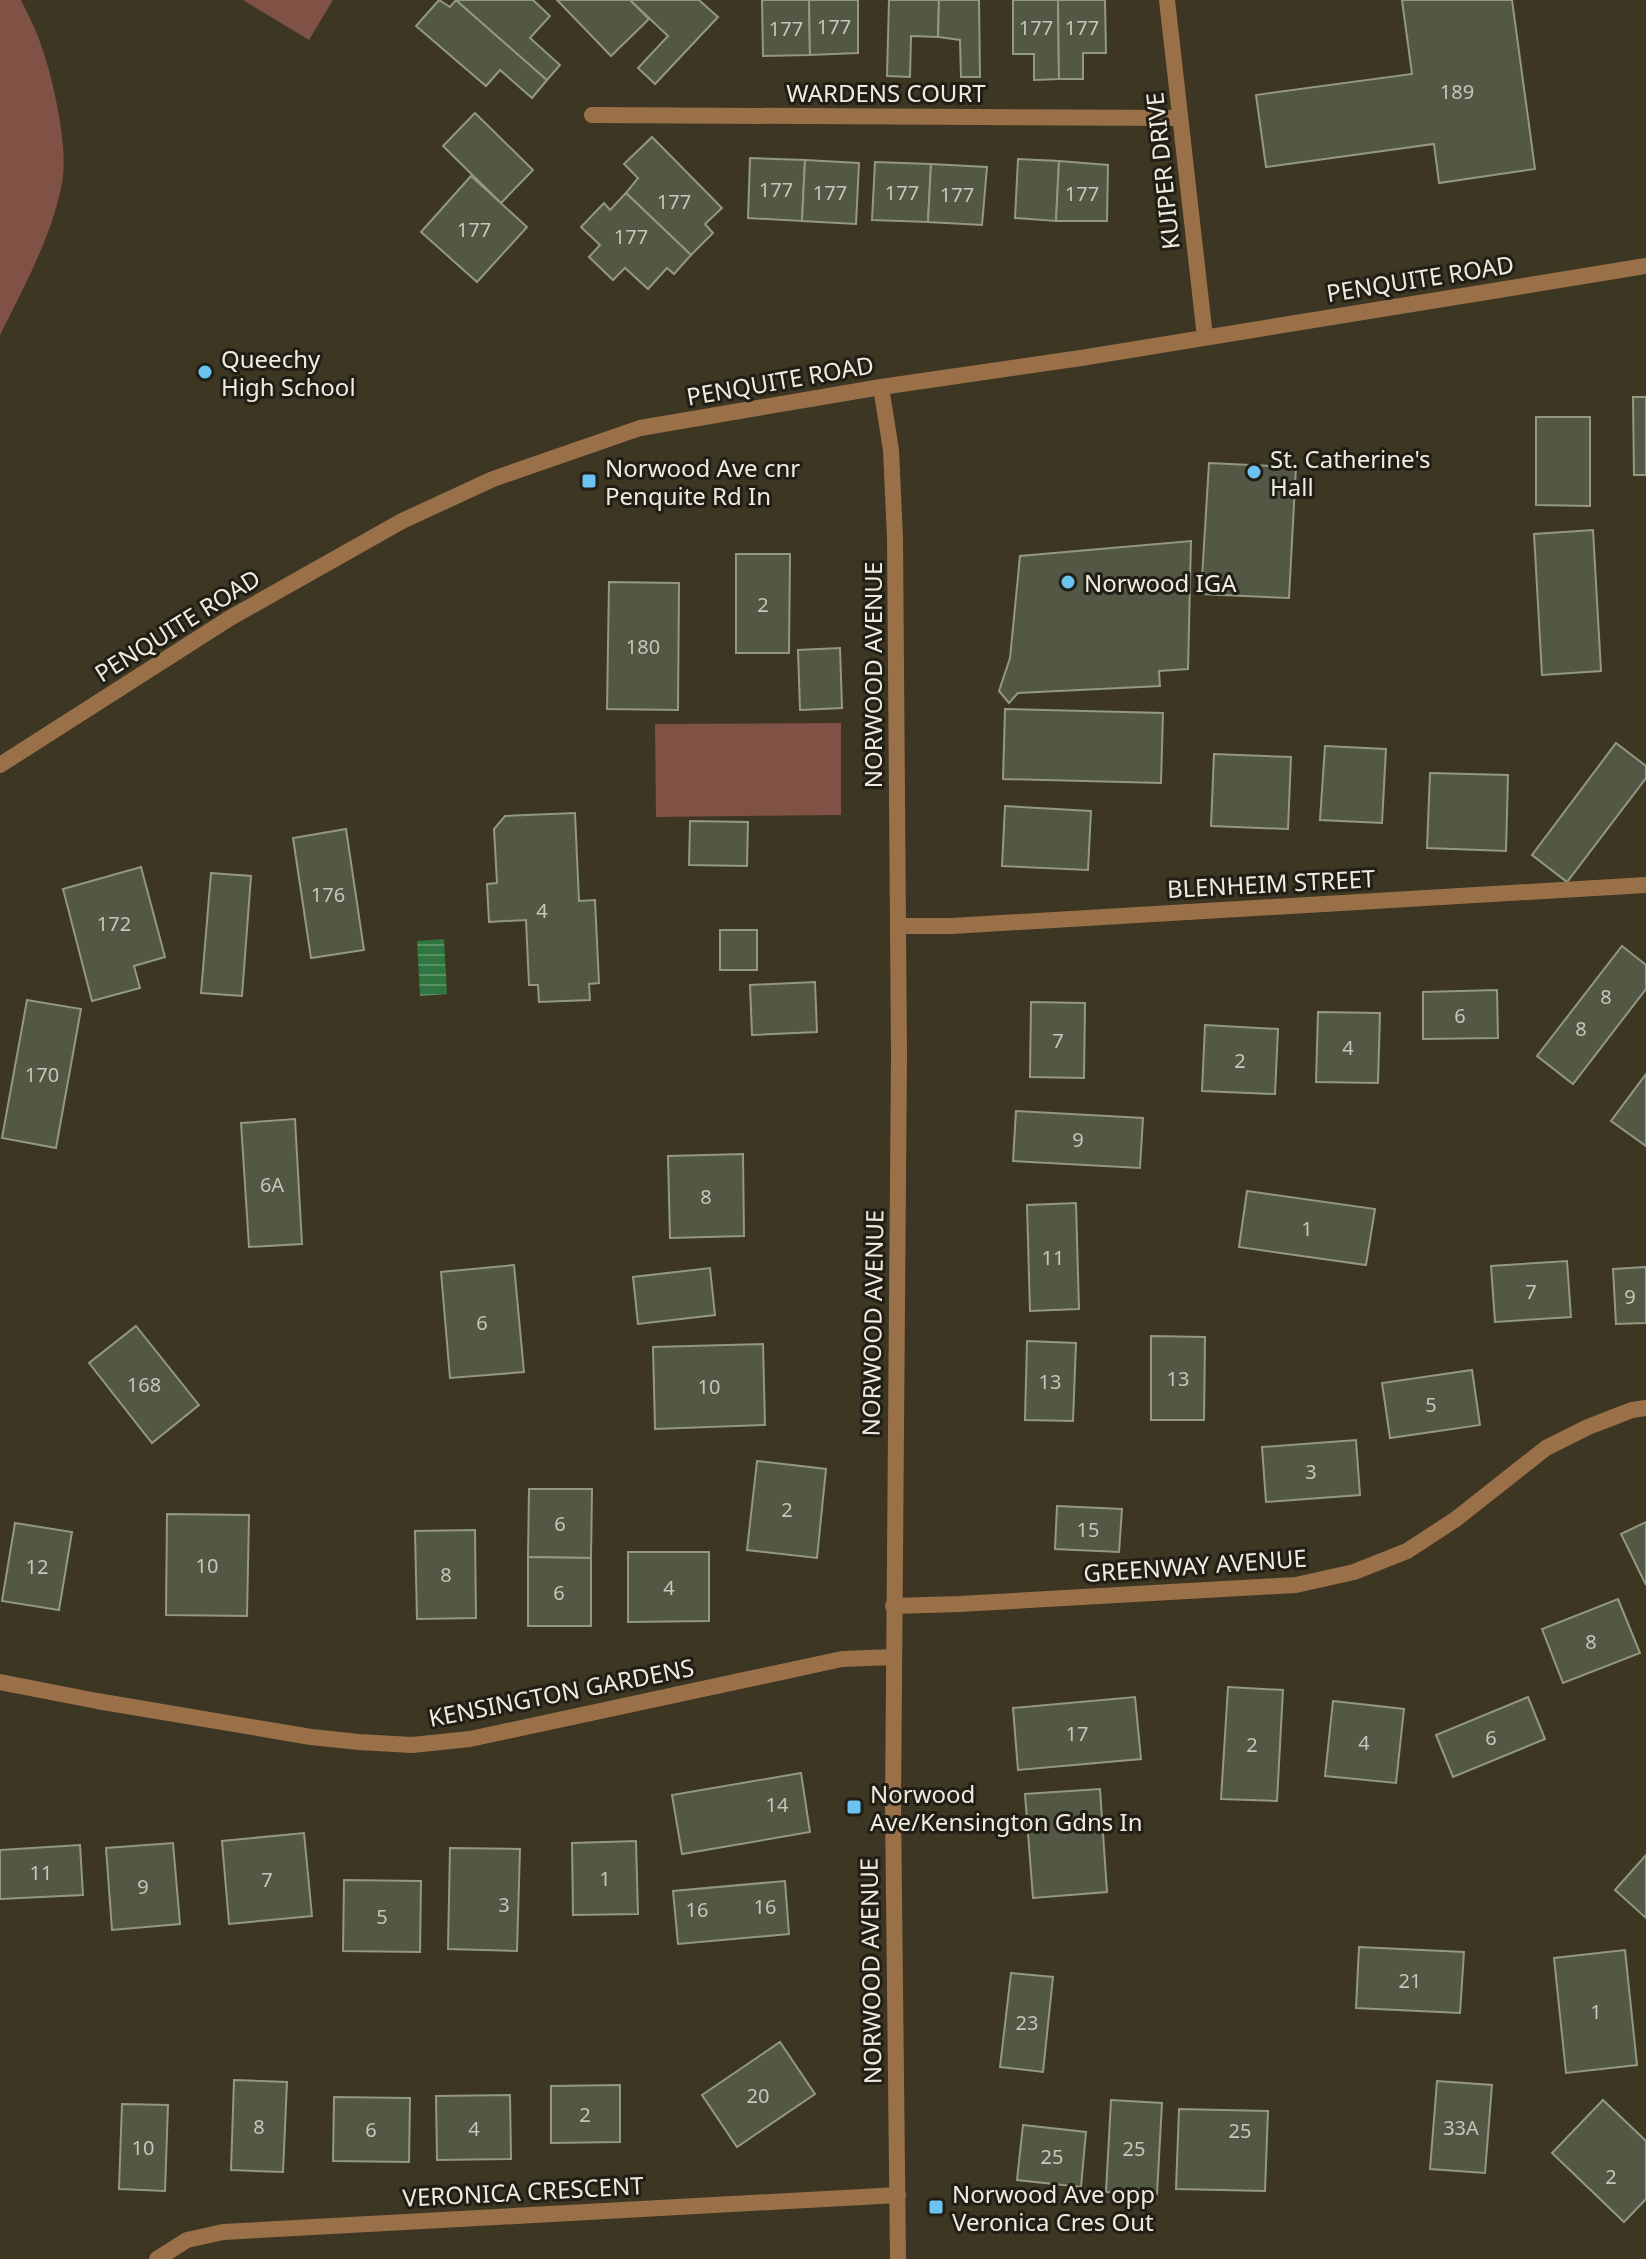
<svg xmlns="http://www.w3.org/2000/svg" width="1646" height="2259" font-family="'Noto Sans',sans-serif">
  <defs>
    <pattern id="water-rules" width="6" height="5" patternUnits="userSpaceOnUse" patternTransform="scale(2)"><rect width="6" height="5" fill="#307641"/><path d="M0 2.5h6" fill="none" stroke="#589065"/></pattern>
  </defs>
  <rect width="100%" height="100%" fill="#3d3623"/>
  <g fill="#805145">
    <path d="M0 0H21C28 15 36 29 41 45 53 78 69 148 62 183 52 236 24 287 0 335Z"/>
    <polygon points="243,0 333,0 309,40"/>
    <polygon points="841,723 841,815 656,817 655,724"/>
  </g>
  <polygon fill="url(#water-rules)" points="444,939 447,994 420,996 417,941"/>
  <g fill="#525844" stroke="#929882" stroke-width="2">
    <polygon points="439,0 450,7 456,0 547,80 532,98 500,70 486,86 416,26"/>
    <polygon points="456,0 533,0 550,16 530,38 560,65 547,80"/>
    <polygon points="557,0 630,0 649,19 611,56"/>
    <polygon points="630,0 699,0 718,17 655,84 638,68 668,36"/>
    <polygon points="762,0 809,0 810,55 763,56"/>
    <polygon points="809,0 858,0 858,53 810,55"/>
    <polygon points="889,0 939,0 938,37 911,36 910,77 887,76"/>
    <polygon points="939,0 979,0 980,77 961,77 960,40 938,37"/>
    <polygon points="1013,0 1058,0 1059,79 1034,80 1034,54 1013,54"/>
    <polygon points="1058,0 1105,0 1106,53 1083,53 1083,79 1059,79"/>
    <polygon points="1402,0 1512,0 1535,169 1439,183 1434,144 1266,167 1256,95 1412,74"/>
    <polygon points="475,113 533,170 501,203 443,146"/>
    <polygon points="652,137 722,208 705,224 713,233 691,255 626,193 638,178 624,164"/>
    <polygon points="750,158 805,160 802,221 748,218"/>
    <polygon points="1018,159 1059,161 1056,221 1015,218"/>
    <polygon points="805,160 859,163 856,224 802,221"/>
    <polygon points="1059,161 1108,165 1107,221 1056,221"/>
    <polygon points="875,162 931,164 928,222 872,220"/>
    <polygon points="931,164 987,167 982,225 928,222"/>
    <polygon points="471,176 527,227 477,282 421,232"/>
    <polygon points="626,193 691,255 674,274 667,268 648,289 625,268 613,280 589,257 600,245 581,227 604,203 610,210"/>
    <polygon points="1633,397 1646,397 1646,475 1634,475"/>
    <polygon points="1536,417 1590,417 1590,506 1536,505"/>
    <polygon points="1209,463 1296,467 1289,598 1201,594"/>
    <polygon points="1593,530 1601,671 1542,675 1534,534"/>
    <polygon points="1191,541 1188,669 1159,671 1160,686 1018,693 1009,703 999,691 1010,658 1020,556"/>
    <polygon points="736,554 790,554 789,653 736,653"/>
    <polygon points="609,582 679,583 678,710 607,709"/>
    <polygon points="840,648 842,708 800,710 798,650"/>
    <polygon points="1005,709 1163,713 1161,783 1003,779"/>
    <polygon points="1616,743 1646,766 1646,778 1567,882 1532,855"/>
    <polygon points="1325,746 1386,749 1382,823 1320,820"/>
    <polygon points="1214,754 1291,757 1288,829 1211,826"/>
    <polygon points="1430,773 1508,775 1506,851 1427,848"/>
    <polygon points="1005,806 1091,811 1088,870 1002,866"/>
    <polygon points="575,813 579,901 595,900 599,983 589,984 590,1000 539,1002 538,985 529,985 526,920 489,922 487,884 497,883 494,829 505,816"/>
    <polygon points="690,821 748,822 747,866 689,865"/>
    <polygon points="346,829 364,950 311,958 293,838"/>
    <polygon points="141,867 165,957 134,966 140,988 92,1001 63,889"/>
    <polygon points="211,873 251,876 242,996 201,993"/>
    <rect x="720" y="930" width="37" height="40"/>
    <polygon points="1622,946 1646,965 1646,989 1573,1084 1537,1056"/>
    <polygon points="815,982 817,1032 752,1035 750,985"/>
    <polygon points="1497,990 1498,1038 1423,1039 1423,992"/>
    <polygon points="27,1000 81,1009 56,1148 2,1138"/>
    <polygon points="1031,1002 1085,1003 1084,1078 1030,1077"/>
    <polygon points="1318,1012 1380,1013 1378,1083 1316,1082"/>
    <polygon points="1205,1025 1278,1029 1275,1094 1202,1091"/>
    <polygon points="1646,1074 1646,1146 1611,1121"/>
    <polygon points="1016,1111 1143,1118 1140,1168 1013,1161"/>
    <polygon points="295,1119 302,1244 249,1247 241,1123"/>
    <polygon points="743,1154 744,1236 670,1238 668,1156"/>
    <polygon points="1247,1191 1375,1209 1366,1265 1239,1247"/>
    <polygon points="1076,1203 1079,1309 1030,1311 1027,1205"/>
    <polygon points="1567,1261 1571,1317 1495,1322 1491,1266"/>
    <polygon points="514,1265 524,1372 450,1378 441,1272"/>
    <polygon points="1646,1267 1646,1323 1616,1324 1613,1269"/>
    <polygon points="710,1268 715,1315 638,1324 633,1277"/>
    <polygon points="136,1326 199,1405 152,1443 89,1363"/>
    <polygon points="1151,1336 1205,1337 1204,1420 1151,1420"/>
    <polygon points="1027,1341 1076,1343 1073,1421 1025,1420"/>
    <polygon points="763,1344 765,1425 655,1429 653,1347"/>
    <polygon points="1472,1370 1480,1425 1390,1438 1382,1383"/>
    <polygon points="1356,1440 1360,1495 1266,1502 1262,1447"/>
    <polygon points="757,1461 826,1469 817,1558 747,1550"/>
    <polygon points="529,1489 592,1489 591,1558 528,1557"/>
    <polygon points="1057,1506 1122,1509 1119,1552 1055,1549"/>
    <polygon points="167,1514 249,1515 247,1616 166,1615"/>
    <polygon points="1646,1522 1646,1585 1621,1534"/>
    <polygon points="15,1523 72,1532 59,1610 2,1601"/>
    <polygon points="475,1530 476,1618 417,1619 415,1531"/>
    <polygon points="628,1552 709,1552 709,1621 628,1622"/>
    <polygon points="528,1557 591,1558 591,1626 528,1626"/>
    <polygon points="1618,1599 1640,1653 1563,1683 1542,1629"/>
    <polygon points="1228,1687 1283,1690 1277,1801 1221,1799"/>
    <polygon points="1135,1697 1141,1759 1018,1770 1013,1708"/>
    <polygon points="1528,1697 1545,1739 1453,1777 1436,1735"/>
    <polygon points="1333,1701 1404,1709 1396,1783 1325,1776"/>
    <polygon points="801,1773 810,1832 682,1854 672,1795"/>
    <polygon points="1100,1789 1107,1892 1033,1898 1025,1794"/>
    <polygon points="304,1833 312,1916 229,1924 222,1841"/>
    <polygon points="636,1841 638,1914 573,1915 572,1843"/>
    <polygon points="173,1843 180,1924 112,1930 106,1848"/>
    <polygon points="80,1845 83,1895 0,1899 0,1850"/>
    <polygon points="450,1848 520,1849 517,1951 448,1949"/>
    <polygon points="1646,1855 1646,1918 1615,1890"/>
    <polygon points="344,1880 421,1881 420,1952 343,1951"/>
    <polygon points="785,1881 789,1934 678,1944 673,1891"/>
    <polygon points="1359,1947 1464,1952 1460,2013 1356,2008"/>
    <polygon points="1625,1950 1637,2065 1566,2073 1554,1958"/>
    <polygon points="1011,1973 1053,1977 1043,2072 1000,2067"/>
    <polygon points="780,2042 815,2094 737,2147 702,2095"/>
    <polygon points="234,2080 287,2082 283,2172 231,2170"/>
    <polygon points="1437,2081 1492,2085 1485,2173 1430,2169"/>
    <polygon points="620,2085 620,2142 551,2143 551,2086"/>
    <polygon points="510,2095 511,2159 437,2160 436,2096"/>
    <polygon points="334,2097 410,2098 409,2162 333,2161"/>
    <polygon points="1111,2100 1162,2103 1157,2194 1106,2192"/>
    <polygon points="1603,2100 1646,2141 1646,2199 1624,2222 1552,2153"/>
    <polygon points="122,2104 168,2105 165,2191 119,2189"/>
    <polygon points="1179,2109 1268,2111 1265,2191 1176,2189"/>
    <polygon points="1023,2125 1086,2132 1081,2187 1017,2180"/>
  </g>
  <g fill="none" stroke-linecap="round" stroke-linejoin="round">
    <polyline stroke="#9a7049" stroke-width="16" points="592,115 1180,118"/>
    <g stroke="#9a7049" stroke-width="16">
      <polyline points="1167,0 1205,337"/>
      <polyline points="881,387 891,450 895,538 899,1055 893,1805 898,2259"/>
      <polyline points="898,926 952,926 1646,885"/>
      <polyline points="893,1606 960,1604 1296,1585 1354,1572 1407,1551 1456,1519 1546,1448 1588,1427 1632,1410 1646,1408"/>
      <polyline points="0,1682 97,1701 311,1737 359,1742 412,1745 470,1739 842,1659 894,1657"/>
      <polyline points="157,2259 187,2240 223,2232 898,2195"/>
    </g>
    <polyline stroke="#9a7049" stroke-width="16" points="0,765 230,618 402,521 493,479 640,428 881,387 1081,358 1646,266"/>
  </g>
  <g fill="#6cc3f2" stroke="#211e15" stroke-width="3">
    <circle cx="205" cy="372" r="8"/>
    <circle cx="1254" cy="472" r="8"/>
    <rect x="581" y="473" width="16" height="16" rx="4"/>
    <circle cx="1068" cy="582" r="8"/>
    <rect x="846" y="1799" width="16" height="16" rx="4"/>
    <rect x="928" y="2199" width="16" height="16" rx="4"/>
  </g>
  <g text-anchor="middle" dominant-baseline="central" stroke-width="6" stroke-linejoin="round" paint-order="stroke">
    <g font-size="20" fill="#c8c6b8">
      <text x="834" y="26">177</text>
      <text x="1036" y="27">177</text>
      <text x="1082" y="27">177</text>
      <text x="786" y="28">177</text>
      <text x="1457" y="91">189</text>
      <text x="776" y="189">177</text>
      <text x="830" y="192">177</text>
      <text x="902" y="192">177</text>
      <text x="1082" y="193">177</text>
      <text x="957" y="194">177</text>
      <text x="674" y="201">177</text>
      <text x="474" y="229">177</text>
      <text x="631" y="236">177</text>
      <text x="763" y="604">2</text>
      <text x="643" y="646">180</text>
      <text x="328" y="894">176</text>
      <text x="542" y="910">4</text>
      <text x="114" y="923">172</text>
      <text x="1606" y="996">8</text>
      <text x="1460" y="1015">6</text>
      <text x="1581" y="1028">8</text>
      <text x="1058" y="1040">7</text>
      <text x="1348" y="1047">4</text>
      <text x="1240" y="1060">2</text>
      <text x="42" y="1074">170</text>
      <text x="1078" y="1139">9</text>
      <text x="272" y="1184">6A</text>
      <text x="706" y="1196">8</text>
      <text x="1307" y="1228">1</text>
      <text x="1053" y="1257">11</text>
      <text x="1531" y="1291">7</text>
      <text x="1630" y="1296">9</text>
      <text x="482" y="1322">6</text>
      <text x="1178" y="1378">13</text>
      <text x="1050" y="1381">13</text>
      <text x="144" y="1384">168</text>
      <text x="709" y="1386">10</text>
      <text x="1431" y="1404">5</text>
      <text x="1311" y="1471">3</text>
      <text x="787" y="1509">2</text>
      <text x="560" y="1523">6</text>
      <text x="1088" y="1529">15</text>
      <text x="207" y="1565">10</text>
      <text x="37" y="1566">12</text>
      <text x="446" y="1574">8</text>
      <text x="669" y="1587">4</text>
      <text x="559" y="1592">6</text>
      <text x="1591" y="1641">8</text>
      <text x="1077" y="1733">17</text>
      <text x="1491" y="1737">6</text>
      <text x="1364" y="1742">4</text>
      <text x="1252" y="1744">2</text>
      <text x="777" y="1804">14</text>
      <text x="41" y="1872">11</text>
      <text x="605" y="1878">1</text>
      <text x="267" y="1879">7</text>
      <text x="143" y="1886">9</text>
      <text x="504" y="1904">3</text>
      <text x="765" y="1906">16</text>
      <text x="697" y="1909">16</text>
      <text x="382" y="1916">5</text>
      <text x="1410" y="1980">21</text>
      <text x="1596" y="2011">1</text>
      <text x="1027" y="2022">23</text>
      <text x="758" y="2095">20</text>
      <text x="585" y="2114">2</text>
      <text x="259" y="2126">8</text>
      <text x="1461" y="2127">33A</text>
      <text x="474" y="2128">4</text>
      <text x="371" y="2129">6</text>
      <text x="1240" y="2130">25</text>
      <text x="143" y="2147">10</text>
      <text x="1134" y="2148">25</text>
      <text x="1052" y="2156">25</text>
      <text x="1611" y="2176">2</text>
    </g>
    <g font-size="24" fill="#efebdf" stroke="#211e15">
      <text x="886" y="92">WARDENS COURT</text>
      <text transform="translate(1162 171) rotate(-96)">KUIPER DRIVE</text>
      <text transform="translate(1420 278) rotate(-9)">PENQUITE ROAD</text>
      <text transform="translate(780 380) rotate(-10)">PENQUITE ROAD</text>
      <text transform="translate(177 625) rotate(-32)">PENQUITE ROAD</text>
      <text transform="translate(872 675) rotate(-90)">NORWOOD AVENUE</text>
      <text transform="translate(1271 883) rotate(-3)">BLENHEIM STREET</text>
      <text transform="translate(872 1323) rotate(-89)">NORWOOD AVENUE</text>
      <text transform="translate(1195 1565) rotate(-4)">GREENWAY AVENUE</text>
      <text transform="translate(561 1692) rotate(-11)">KENSINGTON GARDENS</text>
      <text transform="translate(870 1971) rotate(-91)">NORWOOD AVENUE</text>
      <text transform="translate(523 2191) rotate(-3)">VERONICA CRESCENT</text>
    </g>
    <g font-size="24" fill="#efebdf" stroke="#211e15" text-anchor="start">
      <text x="221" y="358">Queechy<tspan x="221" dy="28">High School</tspan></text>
      <text x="1270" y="458">St. Catherine's<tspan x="1270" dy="28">Hall</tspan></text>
      <text x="605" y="467">Norwood Ave cnr<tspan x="605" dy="28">Penquite Rd In</tspan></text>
      <text x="1084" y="582">Norwood IGA</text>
      <text x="870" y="1793">Norwood<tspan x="870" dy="28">Ave/Kensington Gdns In</tspan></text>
      <text x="952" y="2193">Norwood Ave opp<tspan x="952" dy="28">Veronica Cres Out</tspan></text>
    </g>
  </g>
</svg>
